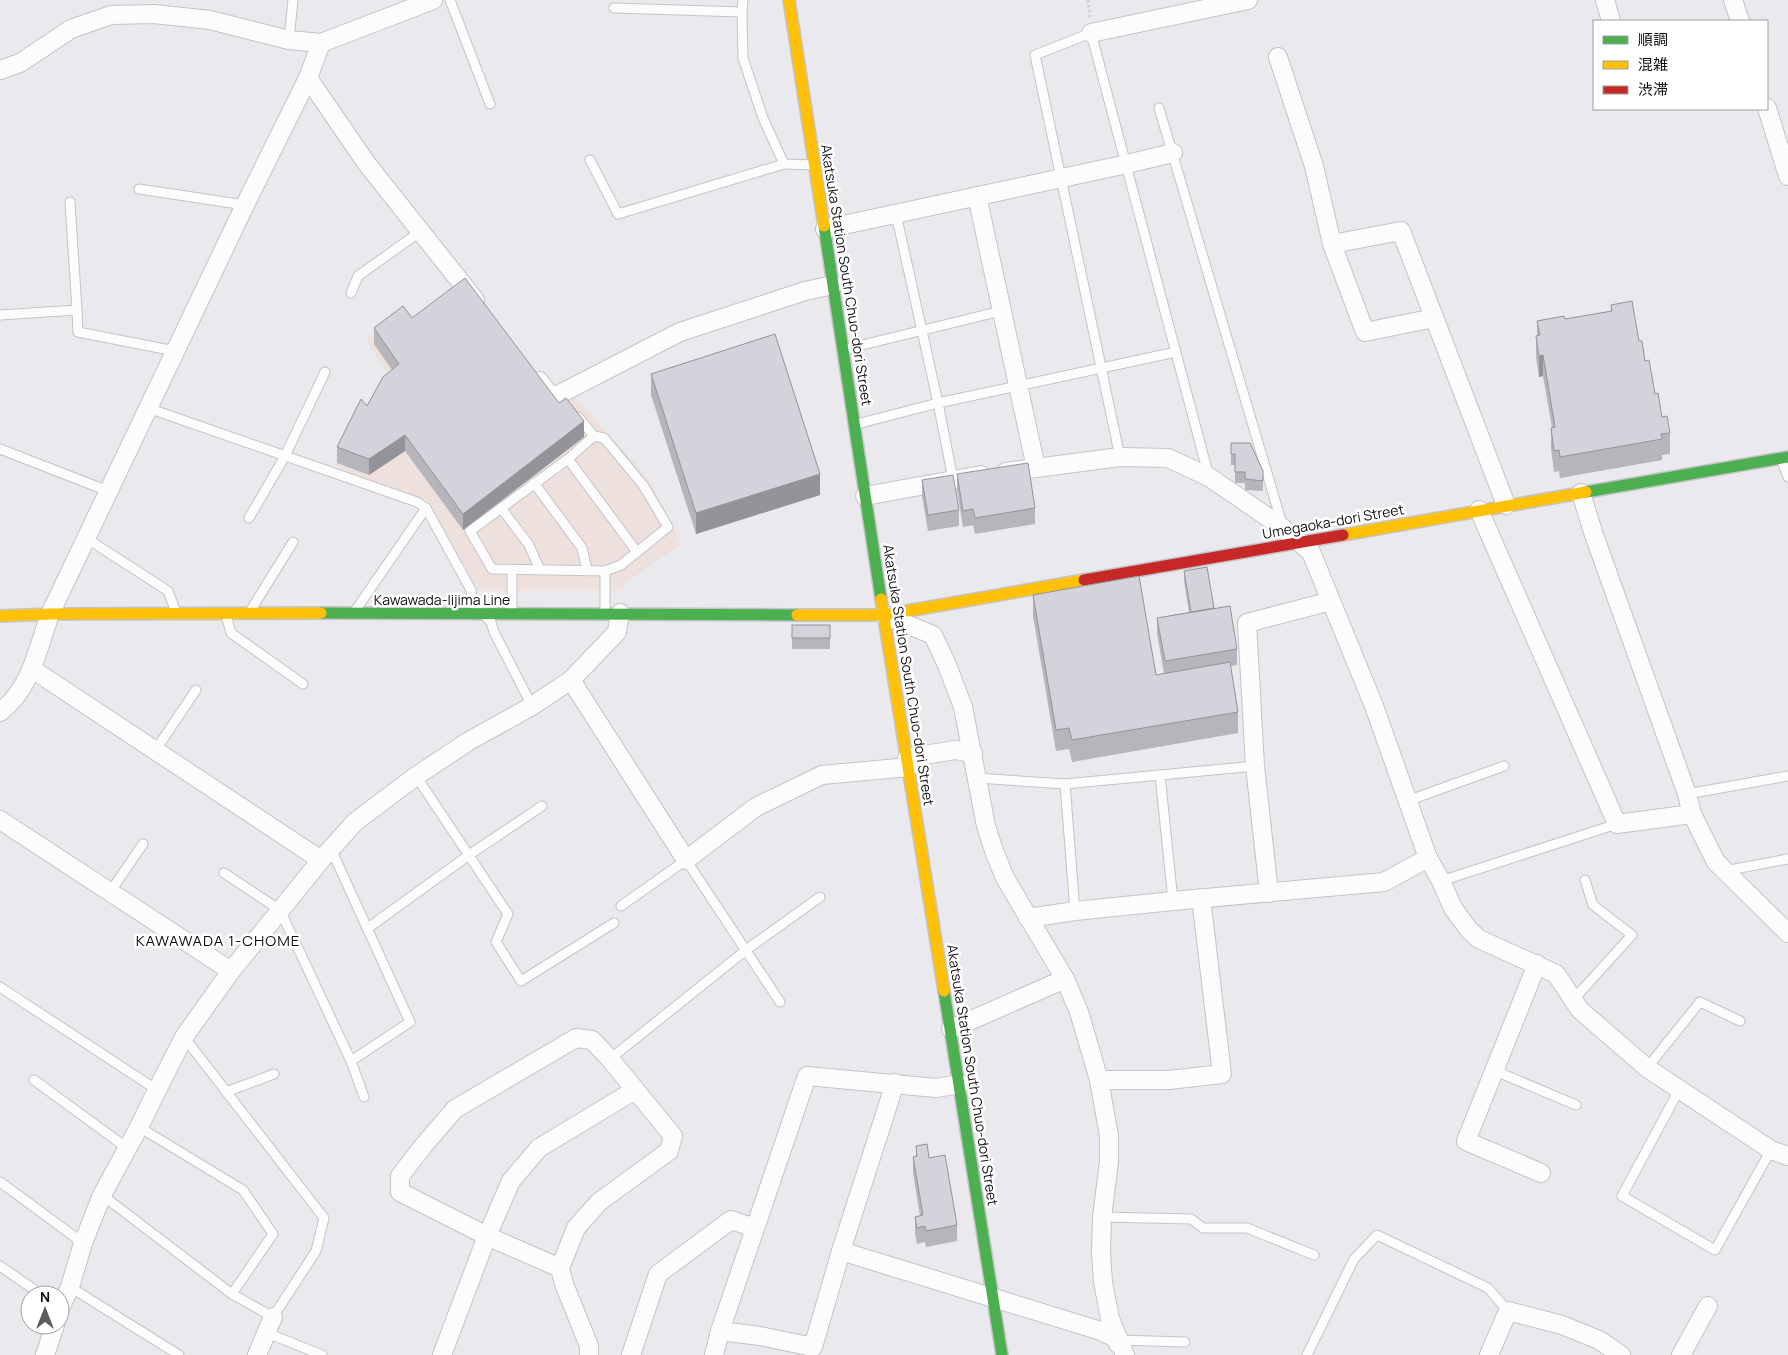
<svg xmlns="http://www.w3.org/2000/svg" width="1788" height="1355" font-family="Manrope,'Noto Sans JP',sans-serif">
  <rect width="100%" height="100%" fill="#eae9ee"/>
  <polygon fill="#eee0dd" points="398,319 555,409 572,394 640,469 652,484 681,544 624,584 624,591 480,591 425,499 348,473 334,464 361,414 391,379 366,340"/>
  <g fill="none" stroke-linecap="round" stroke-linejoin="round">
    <g stroke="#c4c4c7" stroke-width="11">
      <g id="lane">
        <polyline points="450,0 490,104"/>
        <polyline points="614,8 742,12 743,0"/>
        <polyline points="742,12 743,58 763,118 784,164 814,165"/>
        <polyline points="289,40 293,0"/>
        <polyline points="1159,108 1280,517 1279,525"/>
        <polyline points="590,160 618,214 784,164"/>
        <polyline points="139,189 245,205"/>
        <polyline points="896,214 938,403 953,479"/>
        <polyline points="351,293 358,276 421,231"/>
        <polyline points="77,310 78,332 175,351"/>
        <polyline points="0,315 77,310 70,202"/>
        <polyline points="846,349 1001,311"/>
        <polyline points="148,408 417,502 426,508 471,590 473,604 491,622 494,632 532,706"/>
        <polyline points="578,417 594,436"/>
        <polyline points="857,424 938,403 1176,352"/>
        <polygon points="594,436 604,438 643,485 668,527 621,565 605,571 492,569 470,531 568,459"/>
        <polyline points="0,449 108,491"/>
        <polyline points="1120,457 1035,55 1091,33 1209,477"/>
        <polyline points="568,459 637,552"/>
        <polyline points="1782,461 1788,477"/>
        <polyline points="534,483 582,548 587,570"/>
        <polyline points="501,508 529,545 540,570"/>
        <polyline points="249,518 285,456 325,372"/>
        <polyline points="86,538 168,591 176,612"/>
        <polyline points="605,571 605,613"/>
        <polyline points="251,610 293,542"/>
        <polyline points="355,611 426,508"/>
        <polyline points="512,613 512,570"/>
        <polyline points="226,615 231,633 303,684"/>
        <polyline points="155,751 196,690"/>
        <polyline points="1160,775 1173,901"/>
        <polyline points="416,776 508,914 496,942 521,981 614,923"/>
        <polyline points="977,778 1065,784 1255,766"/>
        <polyline points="1065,784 1075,911"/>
        <polyline points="1687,794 1788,776"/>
        <polyline points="1407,801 1504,766"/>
        <polyline points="331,849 410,1022 351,1061 364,1097"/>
        <polyline points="1724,871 1788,859"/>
        <polyline points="224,873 280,910 351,1061"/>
        <polyline points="1441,881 1617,824"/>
        <polyline points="110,892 143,844"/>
        <polyline points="621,906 686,860 780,1002"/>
        <polyline points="368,928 469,855 542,806"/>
        <polyline points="0,987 157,1090"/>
        <polyline points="1573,1000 1632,935 1593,905 1585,880"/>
        <polyline points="184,1037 324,1218 316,1251 273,1317 232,1294"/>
        <polyline points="610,1059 746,950 820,897"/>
        <polyline points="1647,1068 1700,1002 1740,1021"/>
        <polyline points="1493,1070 1576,1105"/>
        <polyline points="34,1080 127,1148"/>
        <polyline points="1679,1090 1622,1196 1715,1250 1771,1150"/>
        <polyline points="226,1092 274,1074"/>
        <polyline points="0,1182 83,1243"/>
        <polyline points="102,1195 232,1294 273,1234 243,1190 139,1127"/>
        <polyline points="1102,1217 1191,1219 1203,1228 1247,1228 1314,1255"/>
        <polyline points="0,1266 42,1295"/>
        <polyline points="70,1287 179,1355"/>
        <polyline points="267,1333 322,1355"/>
        <polyline points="1119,1340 1185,1342"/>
        <polyline points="1307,1355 1354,1259 1377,1235 1488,1288 1508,1311"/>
      </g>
    </g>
    <g stroke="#c4c4c7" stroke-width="20">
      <g id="street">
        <polyline points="1605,0 1611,21"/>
        <polyline points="1733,0 1740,21"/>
        <polyline points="1091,33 1248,0"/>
        <polyline points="1278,57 1314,166 1332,244"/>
        <polyline points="0,70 20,63 71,29 111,15 154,14 210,20 289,40 321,43 433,0"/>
        <polyline points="308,78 367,164 475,300"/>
        <polyline points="1767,108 1788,176"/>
        <polyline points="977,196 1036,468"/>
        <polyline points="825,229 1127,164 1173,153"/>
        <polyline points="1434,318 1365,332 1332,244 1401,231 1506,505"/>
        <polyline points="539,381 552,398 680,332 805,291 833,285"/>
        <polyline points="1006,472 1120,457 1168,458 1209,477 1279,525 1311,552 1374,706 1428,858 1441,881 1453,908 1469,930 1479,939 1556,974 1580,1010 1647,1068 1771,1150 1788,1156"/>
        <polyline points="1581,493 1594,535 1687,794 1692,814 1716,862 1788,933"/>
        <polyline points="865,496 981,475"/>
        <polyline points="1479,510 1617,824 1692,814"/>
        <polyline points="884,615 933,635 947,665 963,707 986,826 994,851 1005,878 1065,979 1079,1012 1099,1080 1109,1136 1109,1162 1102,1217 1101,1253 1103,1282 1110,1319 1125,1355"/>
        <polyline points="32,669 321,860"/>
        <polyline points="571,680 686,860 756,807 822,775 909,767"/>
        <path d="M0 712C31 689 38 648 50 614L245 205 308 78 321 43"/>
        <polyline points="907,758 955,750 973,753"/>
        <polyline points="0,820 231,971"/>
        <polyline points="1269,893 1255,766 1247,623 1331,601"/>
        <polyline points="1028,918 1075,911 1173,901 1384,882 1428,858"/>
        <polyline points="1537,964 1466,1141 1541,1173"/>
        <polyline points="951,1029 1065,979"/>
        <polyline points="1099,1080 1169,1080 1222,1074 1201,898"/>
        <polyline points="841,1251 1101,1331 1119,1340 1118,1344"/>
        <polyline points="560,1268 576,1228 599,1202 669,1151 673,1136 610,1059 592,1040 576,1038 455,1109 424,1145 400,1176 400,1192 487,1236 560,1268 564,1284 589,1346 589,1355"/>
        <polyline points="60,1308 70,1287 83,1243 102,1195 139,1127 157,1090 184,1037 231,971 321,860 355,822 416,776 469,741 532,706 571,680 617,632 620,613"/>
        <polyline points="720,1331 760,1336 813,1347 841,1251 895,1083"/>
        <polyline points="45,1355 55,1325"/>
        <polyline points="257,1355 273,1317"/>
        <polyline points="442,1355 487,1236 511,1181 539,1148 635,1090"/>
        <polyline points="631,1355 658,1274 731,1220 755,1228"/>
        <polyline points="714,1355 720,1331 807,1076 936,1088 960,1084"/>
        <polyline points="1489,1355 1508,1311 1562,1325 1599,1340 1621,1355"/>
        <polyline points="1681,1355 1708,1306"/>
      </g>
    </g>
    <g stroke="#c4c4c7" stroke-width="14">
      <g id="fast">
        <polyline points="824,226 881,599"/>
        <polyline points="1586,492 1788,457"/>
        <polyline points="321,613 797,615"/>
        <polyline points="944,991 1002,1355"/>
      </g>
    </g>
    <g stroke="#c4c4c7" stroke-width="14">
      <g id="slow">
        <polyline points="789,0 824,226"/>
        <polyline points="1343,535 1586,492"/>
        <polyline points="881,599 944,991"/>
        <polyline points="797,615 884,615 1084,580"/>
        <polyline points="0,616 50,614 321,613"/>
      </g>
    </g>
    <g stroke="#c4c4c7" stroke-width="14">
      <polyline id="jam" points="1084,580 1343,535"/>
    </g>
    <polyline stroke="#d1d1d3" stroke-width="3" stroke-dasharray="2.5 2.5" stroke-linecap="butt" points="1088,0 1090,18"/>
    <use href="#lane" stroke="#fcfcfc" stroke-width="9"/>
    <use href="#street" stroke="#fcfcfc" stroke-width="18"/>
    <use href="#fast" stroke="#4caf50" stroke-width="11"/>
    <use href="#slow" stroke="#ffc107" stroke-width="11"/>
    <use href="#jam" stroke="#c62828" stroke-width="11"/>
  </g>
  <g fill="#b6b5bb">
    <polygon points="1611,305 1639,341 1662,417 1670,433 1670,454 1662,455 1662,460 1560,478 1559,471 1554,472 1551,449 1551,428 1552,428 1543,376 1539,377 1536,357 1536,336 1537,336 1537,321 1565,319 1611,312"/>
    <polygon points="412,318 584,437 463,530 405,451 369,475 337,463 337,447 392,370 374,344 374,328"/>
    <polygon points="651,374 820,495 696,534 651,395"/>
    <polygon points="1231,443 1263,471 1263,491 1245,490 1245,483 1235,483 1235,465 1231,465"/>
    <polygon points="957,474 1035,508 1035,524 975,534 973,525 963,527 957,490"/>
    <polygon points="922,480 959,510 959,526 928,531 922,496"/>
    <polygon points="1184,571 1214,608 1237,649 1237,665 1230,666 1238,712 1238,733 1072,762 1069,749 1056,751 1033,616 1033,595 1156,675 1164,673 1157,634 1157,618 1189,612 1184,581"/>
    <rect x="792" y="625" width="38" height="24"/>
    <polygon points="916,1146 929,1158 957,1225 957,1241 926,1247 925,1242 917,1244 915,1233 915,1217 920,1216 913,1173 913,1157 916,1157"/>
  </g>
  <g fill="#949399">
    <polygon points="1543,355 1543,376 1539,377 1539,356"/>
    <polygon points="584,421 584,437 463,530 463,514"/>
    <polygon points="405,435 405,451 369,475 369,459"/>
    <polygon points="820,474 820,495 696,534 696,513"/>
  </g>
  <g fill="#d4d2da" stroke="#949399">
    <polygon points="465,278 559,403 566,398 584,421 463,514 405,435 369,459 337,447 361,399 367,406 383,377 399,364 374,328 403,306 412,318"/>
    <polygon points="1632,301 1639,341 1642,341 1645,361 1649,360 1655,394 1658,393 1662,417 1667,416 1670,433 1661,434 1662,439 1560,457 1559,450 1554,451 1551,428 1555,427 1543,355 1539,356 1536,336 1540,335 1537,321 1564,316 1565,319 1612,311 1611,305"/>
    <polygon points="775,334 820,474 696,513 651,374"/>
    <polygon points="1231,443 1250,443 1263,471 1263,481 1245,479 1245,472 1235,472 1235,454 1231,454"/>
    <polygon points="1028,463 1035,508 975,518 973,509 963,511 957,474"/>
    <polygon points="953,475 959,510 928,515 922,480"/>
    <polygon points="1207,567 1214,608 1191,612 1184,571"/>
    <polygon points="1139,576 1156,675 1230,662 1238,712 1072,740 1069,728 1056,730 1033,595"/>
    <polygon points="1230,606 1237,649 1165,661 1157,618"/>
    <rect x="792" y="625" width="38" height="13"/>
    <polygon points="927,1144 929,1158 945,1155 957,1225 926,1231 925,1226 917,1228 915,1217 923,1215 913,1157 917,1156 916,1146"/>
  </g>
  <g text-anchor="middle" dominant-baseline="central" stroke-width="5" stroke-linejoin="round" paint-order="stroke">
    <g font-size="14" fill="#0e0d10" stroke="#fff">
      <text transform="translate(847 275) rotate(81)">Akatsuka Station South Chuo-dori Street</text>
      <text transform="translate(1333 521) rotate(-10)">Umegaoka-dori Street</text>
      <text x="442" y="599">Kawawada-Iijima Line</text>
      <text transform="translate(909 675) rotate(81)">Akatsuka Station South Chuo-dori Street</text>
      <text transform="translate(973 1075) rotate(81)">Akatsuka Station South Chuo-dori Street</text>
    </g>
    <g font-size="15" letter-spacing="1" fill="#0e0d10" stroke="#fff">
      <text x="218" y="940">KAWAWADA 1-CHOME</text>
    </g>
  </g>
  <rect x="1593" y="20" width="175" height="90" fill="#ffffff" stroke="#9f9e9f"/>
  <rect x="1603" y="36" width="25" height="8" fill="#4caf50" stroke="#9f9e9f"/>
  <text x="1638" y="45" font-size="15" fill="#0e0d10">順調</text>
  <rect x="1603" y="61" width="25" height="8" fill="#ffc107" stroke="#9f9e9f"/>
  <text x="1638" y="70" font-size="15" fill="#0e0d10">混雑</text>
  <rect x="1603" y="86" width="25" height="8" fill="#c62828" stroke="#9f9e9f"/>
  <text x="1638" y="95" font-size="15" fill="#0e0d10">渋滞</text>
  <g transform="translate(45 1310)"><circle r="24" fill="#ffffff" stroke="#9f9e9f"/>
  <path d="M0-4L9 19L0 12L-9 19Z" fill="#5b5a5e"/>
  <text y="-8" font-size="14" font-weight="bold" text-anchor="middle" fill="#0e0d10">N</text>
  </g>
</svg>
